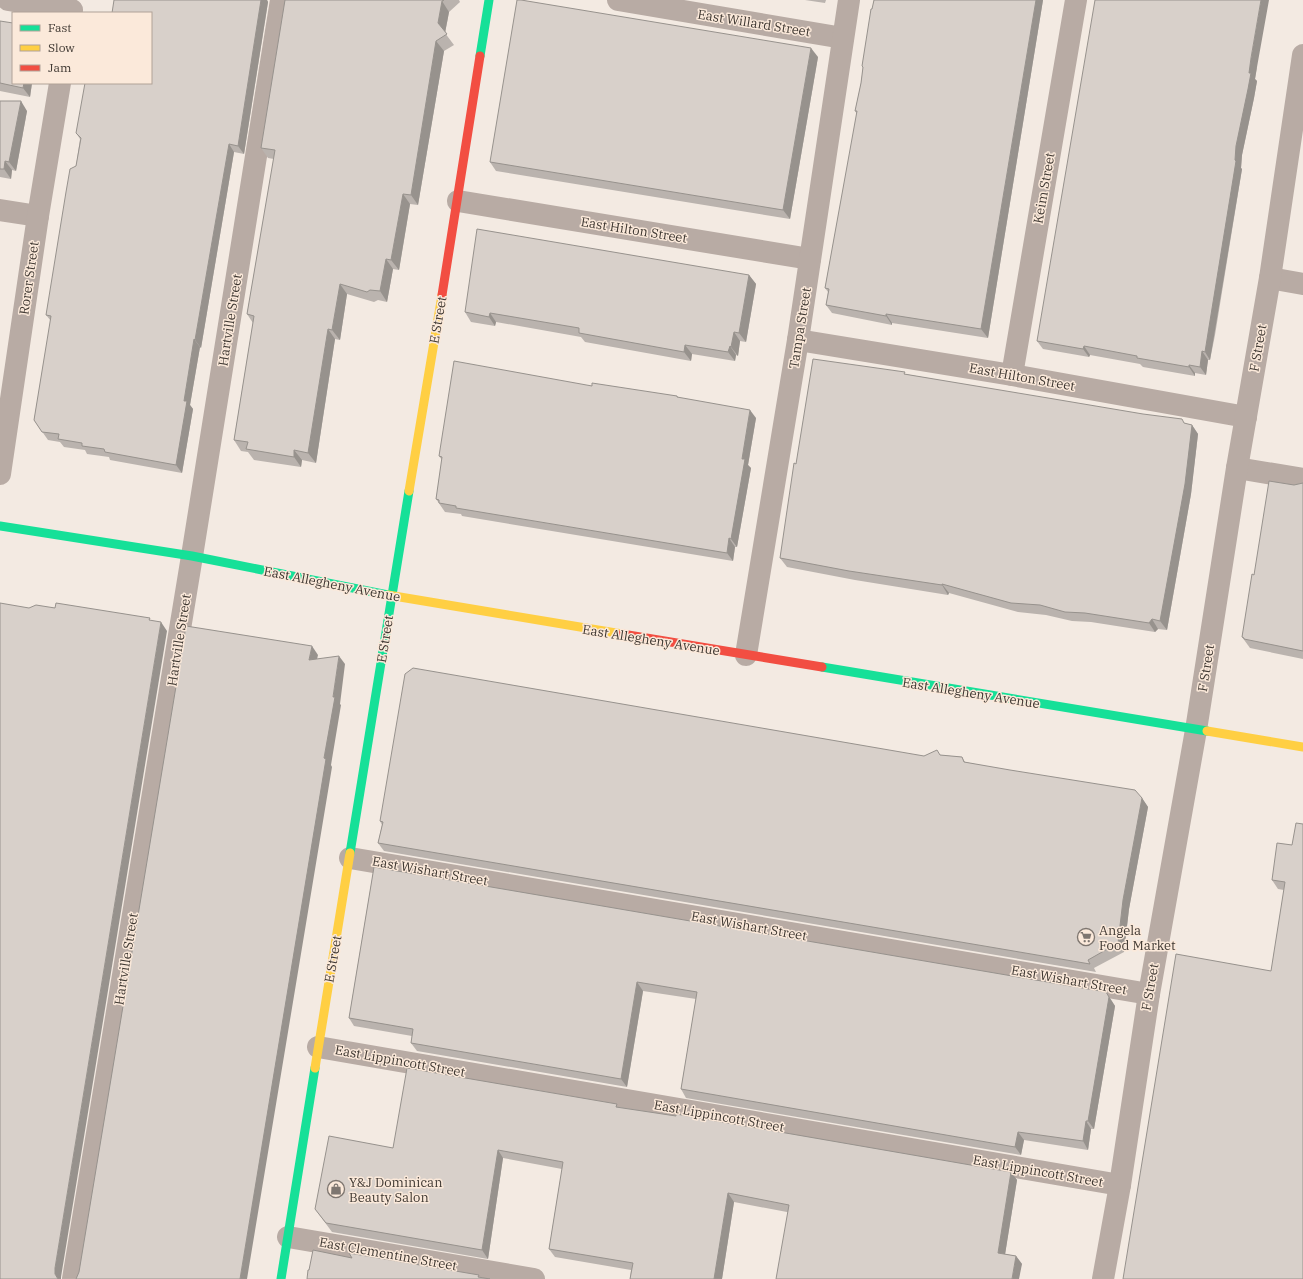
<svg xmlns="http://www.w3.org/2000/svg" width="1303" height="1279" font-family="'IBM Plex Serif',serif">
  <rect width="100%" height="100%" fill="#f3eae2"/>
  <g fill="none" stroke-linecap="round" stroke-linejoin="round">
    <g stroke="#b8aba4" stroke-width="22">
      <polyline points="8,0 72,10"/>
      <polyline points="618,0 843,38"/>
      <polyline points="458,201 810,259"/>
      <polyline points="0,210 38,216"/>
      <polyline points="1270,278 1303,284"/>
      <polyline points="798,340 1012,375 1246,417"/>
      <polyline points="1012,375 1076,0"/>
      <polyline points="1237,468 1303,479"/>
      <polyline points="0,474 38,216 60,83"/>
      <polyline points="746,655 798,340 849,0"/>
      <polyline points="350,858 1149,994"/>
      <polyline points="318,1047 1120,1185"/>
      <polyline points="288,1237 534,1279"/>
      <polyline points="73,1279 192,556 281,0"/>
      <polyline points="1103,1279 1120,1185 1149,994 1196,730 1237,468 1270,278 1303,55"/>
    </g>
    <g stroke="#16e098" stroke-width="9">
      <polyline points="480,56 489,0"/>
      <polyline points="0,526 192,556 388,595"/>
      <polyline points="822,667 1207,731"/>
      <polyline points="350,853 409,491"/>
      <polyline points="281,1279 315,1068"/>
    </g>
    <g stroke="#ffcf43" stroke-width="9">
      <polyline points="409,491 442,295"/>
      <polyline points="388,595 622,634"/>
      <polyline points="1207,731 1303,747"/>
      <polyline points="315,1068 350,853"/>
    </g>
    <g stroke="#f24e42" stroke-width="9">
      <polyline points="442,295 480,56"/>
      <polyline points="622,634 822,667"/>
    </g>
  </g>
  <g fill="#bab3ae">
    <polygon points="114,0 267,0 268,2 244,154 234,152 201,348 200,347 190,405 193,409 182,473 110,460 109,457 87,454 85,450 64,447 60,442 48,440 34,420 51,321 46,315 76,166 80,139 76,133 151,83"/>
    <polygon points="285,0 459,0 460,2 449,12 445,33 454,45 444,51 418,205 410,204 399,270 393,269 387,302 378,300 374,302 347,294 340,340 335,339 316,463 302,460 301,467 254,460 248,452 241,451 234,440 253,323 247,314 274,159 268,158 261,148"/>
    <polygon points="805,0 826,0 825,3"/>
    <polygon points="874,0 1043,0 988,338 892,323 892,325 832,313 826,305 828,292 825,288 857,114 855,111 861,83 863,68 862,66"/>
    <polygon points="0,21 32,83 30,97 0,91"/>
    <polygon points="818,57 790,219 496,171 490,162"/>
    <polygon points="1257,67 1255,79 1257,81 1254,98 1242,155 1241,168 1242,169 1215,335 1210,360 1208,360 1206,375 1195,373 1195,376 1143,367 1140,364 1090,355 1089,357 1043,349 1037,341"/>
    <polygon points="0,101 27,111 16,171 12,170 11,179 0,177"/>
    <polygon points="749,275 756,284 746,342 740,341 738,356 736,355 735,361 692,354 691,361 585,342 581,337 496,322 495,326 471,322 465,312"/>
    <polygon points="905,374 1192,425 1198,434 1191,494 1167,630 1158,629 1155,632 1091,622 1072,621 1046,615 1018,612 949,593 948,595 855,580 787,567 780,558 796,464"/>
    <polygon points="592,386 677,396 679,398 756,418 748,465 751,468 737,547 735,547 733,561 462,516 461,514 445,512 436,499 442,460 439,456"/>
    <polygon points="1303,483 1303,659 1250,648 1242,637 1254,575 1294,485"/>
    <polygon points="940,755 962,757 965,762 1142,798 1148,807 1129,909 1124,952 1094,968 1096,972 384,851 378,843 382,825 380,821"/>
    <polygon points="1292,845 1271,971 1284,890 1278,889 1272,880"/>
    <polygon points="374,867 1106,992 1115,1006 1094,1129 1091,1129 1088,1150 1024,1140 1021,1155 686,1098 681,1089 696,999 643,991 627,1087 417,1051 411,1043 412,1036 354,1026 349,1018"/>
    <polygon points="620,1107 1011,1172 1017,1180 1005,1254 1016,1256 1022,1264 787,1212 734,1202 722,1279 630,1279 631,1270 555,1257 549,1249 562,1169 503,1158 488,1259 332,1232 315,1209 393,1148"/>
  </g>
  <g fill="#97928d">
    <polygon points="261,0 267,0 268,2 244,154 238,146"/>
    <polygon points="1036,0 1043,0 988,338 981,329"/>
    <polygon points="1261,0 1269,0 1257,67 1255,79 1257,81 1254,98 1242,155 1241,168 1242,169 1210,360 1205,352 1236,146"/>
    <polygon points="442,1 449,12 445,33 438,23"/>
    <polygon points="436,41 444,51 418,205 411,195"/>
    <polygon points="811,48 818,57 790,219 783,210"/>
    <polygon points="24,83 32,83 30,97 23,88"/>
    <polygon points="21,101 27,111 16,171 9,162"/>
    <polygon points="229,144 234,152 201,348 195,340"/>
    <polygon points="5,161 12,170 11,179 4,169"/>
    <polygon points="403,194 410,204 399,270 391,260"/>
    <polygon points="386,259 393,269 387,302 380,291"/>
    <polygon points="749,275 756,284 746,342 739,333"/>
    <polygon points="340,284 347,294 340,340 332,330"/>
    <polygon points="490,313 496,322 495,326 489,317"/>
    <polygon points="886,314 892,323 892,325 886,316"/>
    <polygon points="328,329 335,339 316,463 308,453"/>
    <polygon points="734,332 740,341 738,356 731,347"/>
    <polygon points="194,339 200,347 190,405 193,409 182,473 176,465 184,401"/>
    <polygon points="685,345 692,354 691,361 684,352"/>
    <polygon points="730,346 736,355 735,361 728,352"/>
    <polygon points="1084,346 1090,355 1089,357 1083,349"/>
    <polygon points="1202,351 1208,360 1206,375 1200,367"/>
    <polygon points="1189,365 1195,373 1195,376 1189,367"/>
    <polygon points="750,410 756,418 748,465 751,468 737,547 731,539 742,459"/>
    <polygon points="1192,425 1198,434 1191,494 1167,630 1160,621"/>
    <polygon points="294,450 302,460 301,467 294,457"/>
    <polygon points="729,538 735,547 733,561 727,553"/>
    <polygon points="942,584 949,593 948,595 942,585"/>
    <polygon points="1152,619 1158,629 1155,632 1149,623"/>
    <polygon points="161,622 167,631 61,1277 61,1279 58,1279 55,1274 55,1268"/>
    <polygon points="312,646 318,655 315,668 309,660"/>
    <polygon points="339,656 345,664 340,704 341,705 331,765 332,767 247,1279 240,1279 324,758"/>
    <polygon points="1142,798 1148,807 1129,909 1124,952 1118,943 1123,900"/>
    <polygon points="637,982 643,991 627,1087 621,1079"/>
    <polygon points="1106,992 1115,1006 1094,1129 1088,1121"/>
    <polygon points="1086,1121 1091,1129 1088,1150 1083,1141"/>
    <polygon points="1018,1132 1024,1140 1021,1155 1015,1147"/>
    <polygon points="498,1150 503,1158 488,1259 482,1250"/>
    <polygon points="1011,1172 1017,1180 1004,1261 998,1253"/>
    <polygon points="728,1193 734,1202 722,1279 714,1279"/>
    <polygon points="1016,1256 1022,1264 1019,1279 1012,1279"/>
  </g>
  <g fill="#d8d0ca" stroke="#97928d">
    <polygon points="114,0 261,0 238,146 229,144 195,340 194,339 184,401 187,401 176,465 105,452 104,449 82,446 82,443 58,439 59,434 42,432 34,420 51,316 46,315 66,192 70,169 76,166 81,138 76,133 85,83 151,83 151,13 112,13"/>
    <polygon points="285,0 444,0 442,1 438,23 447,34 436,41 411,195 403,194 391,260 386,259 380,291 370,290 367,292 340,284 332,330 328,329 308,453 294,450 294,457 246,449 248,442 234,440 254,316 247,314 275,150 261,148"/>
    <polygon points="517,0 521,0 811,48 783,210 490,162"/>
    <polygon points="874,0 1036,0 981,329 886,314 886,316 826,305 829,289 825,288 857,111 855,111 861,83 863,67 862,66 871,9 872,9"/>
    <polygon points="1095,0 1261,0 1251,58 1249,73 1251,73 1248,89 1236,146 1235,160 1236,161 1209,327 1205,352 1202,351 1200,367 1189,365 1189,367 1137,358 1137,356 1084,346 1083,349 1037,341"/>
    <polygon points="0,21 13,23 13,83 24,83 23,88 0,83"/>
    <polygon points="0,101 21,101 9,162 5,161 4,169 0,169"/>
    <polygon points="477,229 749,275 739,333 734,332 731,347 730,346 728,352 685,345 684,352 579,333 579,328 490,313 489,317 465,312"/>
    <polygon points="813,359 905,372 904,374 1054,399 1143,414 1182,419 1184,423 1192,425 1185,484 1160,621 1152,619 1149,623 1085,613 1065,612 1040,605 1011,603 942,584 942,585 849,571 780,558 794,463 796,464"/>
    <polygon points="454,361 592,386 592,383 677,396 677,397 750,410 742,459 745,459 731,539 729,538 727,553 456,508 456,506 439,503 439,500 436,499 442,457 439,456"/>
    <polygon points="1269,481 1294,485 1303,483 1303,651 1244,639 1244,638 1242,637 1252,574 1254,575"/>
    <polygon points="0,603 29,608 36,605 55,608 56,603 150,618 149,620 161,622 55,1268 55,1274 58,1279 0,1279"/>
    <polygon points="186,626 312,646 309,660 339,656 333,697 335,697 324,758 326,759 240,1279 76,1279 79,1272"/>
    <polygon points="413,668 924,756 937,750 940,755 962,757 964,762 1010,770 1135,790 1142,798 1123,900 1118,943 1088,960 1090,964 378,843 383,822 380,821 405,674"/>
    <polygon points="1296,823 1303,824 1303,1279 1123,1279 1176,954 1271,971 1285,882 1272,880 1277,843 1292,845"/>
    <polygon points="374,867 1106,992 1109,997 1088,1121 1086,1121 1083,1141 1018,1132 1015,1147 681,1089 697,992 637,982 621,1079 411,1043 413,1029 349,1018"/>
    <polygon points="407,1068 617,1104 616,1107 676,1116 676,1114 1011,1172 998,1253 1016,1256 1012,1279 776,1279 789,1205 728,1193 714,1279 630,1279 633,1263 549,1249 563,1162 498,1150 482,1250 326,1223 315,1209 329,1136 393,1148"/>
    <polygon points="313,1250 352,1258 349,1253 479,1275 478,1277 490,1279 307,1279 308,1270 309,1270"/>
  </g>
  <defs>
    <g id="supermarket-ring" transform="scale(0.9)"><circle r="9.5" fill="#fbe9da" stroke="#7e7670" stroke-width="1.5"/><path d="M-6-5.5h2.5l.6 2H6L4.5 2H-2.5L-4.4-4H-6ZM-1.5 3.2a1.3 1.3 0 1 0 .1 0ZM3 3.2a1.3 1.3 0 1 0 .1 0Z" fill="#7e7670"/></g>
    <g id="shop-ring" transform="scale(0.9)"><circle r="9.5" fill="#fbe9da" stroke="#7e7670" stroke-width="1.5"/><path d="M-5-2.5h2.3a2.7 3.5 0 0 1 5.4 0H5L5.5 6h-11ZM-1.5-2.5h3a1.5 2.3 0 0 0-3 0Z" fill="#7e7670"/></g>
  </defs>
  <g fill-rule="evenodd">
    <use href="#supermarket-ring" x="1086" y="937"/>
    <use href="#shop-ring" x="336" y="1189"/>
  </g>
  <g text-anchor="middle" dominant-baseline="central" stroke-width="3" stroke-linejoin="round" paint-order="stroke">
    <g font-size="13" fill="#3f3832" stroke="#fbe9da">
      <text transform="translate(754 23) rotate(9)">East Willard Street</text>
      <text transform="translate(1044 188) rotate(-80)">Keim Street</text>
      <text transform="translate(634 230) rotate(9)">East Hilton Street</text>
      <text transform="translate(29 278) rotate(-82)">Rorer Street</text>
      <text transform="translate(230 320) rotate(-81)">Hartville Street</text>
      <text transform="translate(438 320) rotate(-80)">E Street</text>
      <text transform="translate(800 328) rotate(-81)">Tampa Street</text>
      <text transform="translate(1258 348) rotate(-80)">F Street</text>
      <text transform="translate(1022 377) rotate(10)">East Hilton Street</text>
      <text transform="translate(332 584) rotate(11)">East Allegheny Avenue</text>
      <text transform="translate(385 639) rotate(-81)">E Street</text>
      <text transform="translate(179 640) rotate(-81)">Hartville Street</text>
      <text transform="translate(651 640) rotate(9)">East Allegheny Avenue</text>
      <text transform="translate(1206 668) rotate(-81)">F Street</text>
      <text transform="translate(971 693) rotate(9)">East Allegheny Avenue</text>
      <text transform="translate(430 871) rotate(10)">East Wishart Street</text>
      <text transform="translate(749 926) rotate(10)">East Wishart Street</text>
      <text transform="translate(126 959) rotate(-81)">Hartville Street</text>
      <text transform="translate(333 959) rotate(-80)">E Street</text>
      <text transform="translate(1069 980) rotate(10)">East Wishart Street</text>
      <text transform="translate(1150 987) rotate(-80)">F Street</text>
      <text transform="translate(400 1061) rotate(10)">East Lippincott Street</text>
      <text transform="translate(719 1116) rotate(10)">East Lippincott Street</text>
      <text transform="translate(1038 1171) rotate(10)">East Lippincott Street</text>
      <text transform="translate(388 1254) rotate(10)">East Clementine Street</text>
    </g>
    <g font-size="13" fill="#3f3832" stroke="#fbe9da" text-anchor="start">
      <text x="1099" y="930">Angela<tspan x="1099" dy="15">Food Market</tspan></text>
      <text x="349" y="1182">Y&amp;J Dominican<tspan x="349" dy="15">Beauty Salon</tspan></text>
    </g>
  </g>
  <rect x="12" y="12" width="140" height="72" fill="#fbe9da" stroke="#b0a297"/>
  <rect x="20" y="25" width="20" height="6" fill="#16e098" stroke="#b0a297"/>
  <text x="48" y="32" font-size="12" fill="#3f3832">Fast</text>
  <rect x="20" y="45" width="20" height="6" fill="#ffcf43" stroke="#b0a297"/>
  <text x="48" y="52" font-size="12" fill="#3f3832">Slow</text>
  <rect x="20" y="65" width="20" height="6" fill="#f24e42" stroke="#b0a297"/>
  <text x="48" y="72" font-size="12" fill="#3f3832">Jam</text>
</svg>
